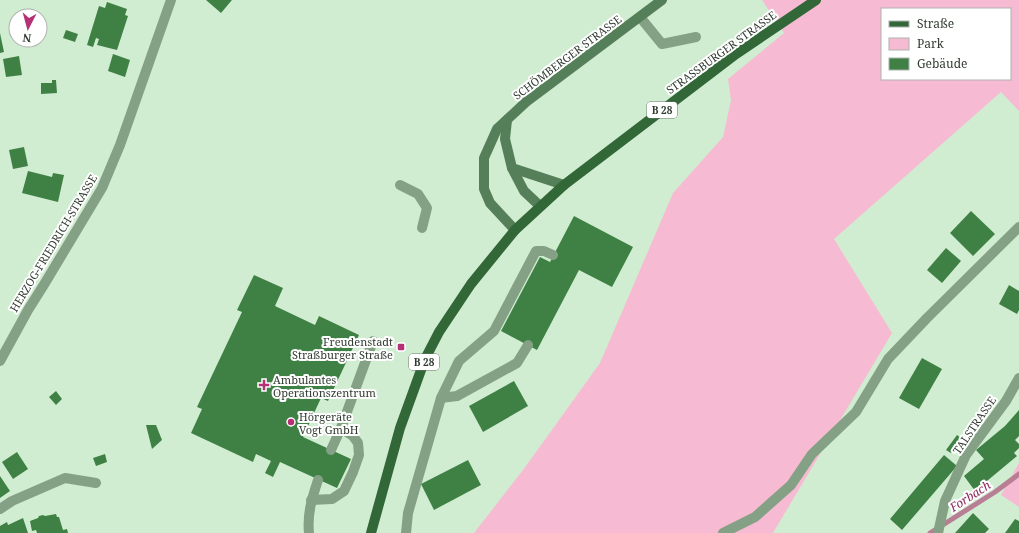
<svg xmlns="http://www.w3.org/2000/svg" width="1019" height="533" font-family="'Noto Serif',serif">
  <rect width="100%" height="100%" fill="#d1edd1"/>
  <g fill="#f6bbd2" fill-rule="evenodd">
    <path d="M762 0H1019V111L1001 92 834 239 892 333 773 533H474L523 470 600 363 673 193 723 137 731 100 728 79 784 33ZM882 9H1010V79H882Z"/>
    <polygon points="1019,463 1019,507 1001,495"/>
  </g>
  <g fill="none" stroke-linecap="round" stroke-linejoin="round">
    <polyline stroke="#b77e94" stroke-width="5" points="930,533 995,492 1019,474"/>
  </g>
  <g fill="#3f8145">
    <polygon points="206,0 232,0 221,13"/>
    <polygon points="107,2 127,9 125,15 128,16 117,50 97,45 99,39 96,38 93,47 87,45 99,6 105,8"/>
    <polygon points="66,30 78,34 75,42 63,38"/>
    <polygon points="0,33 4,52 0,53"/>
    <polygon points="113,54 130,60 125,77 108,71"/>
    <polygon points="19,56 22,75 6,77 3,59"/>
    <polygon points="52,80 56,80 57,93 41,94 41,83 52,83"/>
    <polygon points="24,147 28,166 13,169 9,150"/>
    <polygon points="28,171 52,177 53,173 64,175 58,202 22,193"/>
    <polygon points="971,211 995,234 973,256 950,233"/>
    <polygon points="574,216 633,247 612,287 579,270 537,350 501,331 540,257 550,262"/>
    <polygon points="946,248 961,261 942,283 927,270"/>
    <polygon points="254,275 283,288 275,306 315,325 319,316 359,335 328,401 321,398 303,437 351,459 337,488 280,462 273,477 265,473 271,461 256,454 253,462 191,433 202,409 197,407 242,312 237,310"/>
    <polygon points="1009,285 1019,291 1019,310 1017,314 999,304"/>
    <polygon points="922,358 942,369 919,409 899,398"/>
    <polygon points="514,381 528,406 483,432 469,406"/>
    <polygon points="56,391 62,399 56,405 49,397"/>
    <polygon points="1019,410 1019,436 1015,440 1019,444 1019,448 1014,453 1017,456 975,491 964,476 984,459 976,450 1005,426"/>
    <polygon points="146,425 156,425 162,440 152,449"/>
    <polygon points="957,435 962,439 951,453 946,450"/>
    <polygon points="17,452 28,469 13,479 2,462"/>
    <polygon points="105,454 107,462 96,466 93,458"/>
    <polygon points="944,455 957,466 902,530 890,519"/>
    <polygon points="468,460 481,485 434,510 421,484"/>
    <polygon points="0,476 10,491 0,498"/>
    <polygon points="973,513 989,529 985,533 955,533"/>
    <polygon points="56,514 57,517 59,517 63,530 67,529 68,533 37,533 36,530 32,531 30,521 38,518 39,516 43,515 45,516"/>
    <polygon points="23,518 28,533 0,533 0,526 7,522 8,525"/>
    <polygon points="1015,519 1019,521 1019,533 1005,533"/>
  </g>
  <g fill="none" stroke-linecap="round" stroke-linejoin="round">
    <g stroke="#85a185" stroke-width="10">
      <polyline points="640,17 662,44 696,37"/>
      <polyline points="400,185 418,194 427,208 422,228"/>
      <polyline points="441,398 457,396 517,363 528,345"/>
      <polyline points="331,450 341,428 373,341"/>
      <polyline points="311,500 332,499 344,491 353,472 359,455 358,443 353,436 341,428"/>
      <polyline points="0,509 12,501 65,478 96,483"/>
      <path d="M309 533C307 514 312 498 318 480"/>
      <polyline points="406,533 408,513 441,398 459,361 494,331 536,251 544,251 553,255"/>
      <polyline points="723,533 755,517 791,485 812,454 856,412 888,359 927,318 1019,227"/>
    </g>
    <g stroke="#85a185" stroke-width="10">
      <polyline points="0,361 28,310 45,283 102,188 120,145 171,0"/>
      <polyline points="938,533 945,501 966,455 1006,401 1019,378"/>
    </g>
    <g stroke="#557f58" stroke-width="10">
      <polyline points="507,120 505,139 512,168 564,185"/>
      <polyline points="512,168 524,191 540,206"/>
      <polyline points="515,230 490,203 484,189 484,158 497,129 526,102 662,0"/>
    </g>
    <polyline stroke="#326737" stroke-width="10" points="371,533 400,428 425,359 439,332 471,284 515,230 564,185 736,54 816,0"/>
  </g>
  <g fill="#b53075" stroke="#fff" stroke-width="1.5">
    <rect x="397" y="343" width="8" height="8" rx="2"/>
    <path d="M262 379h4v4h4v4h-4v4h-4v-4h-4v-4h4z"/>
    <circle cx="291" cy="422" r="4"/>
  </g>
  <g text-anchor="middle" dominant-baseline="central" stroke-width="4" stroke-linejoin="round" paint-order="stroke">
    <g fill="#fff" stroke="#6f766f" stroke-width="1">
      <rect x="647" y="102" width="30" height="16" rx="3"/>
      <rect x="409" y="354" width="30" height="16" rx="3"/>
    </g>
    <g font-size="10" font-weight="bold" fill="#313c31">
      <text x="662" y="110">B 28</text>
      <text x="424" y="362">B 28</text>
    </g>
    <g font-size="11" fill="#313c31" stroke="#fff">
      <text transform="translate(721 52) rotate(-36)">STRASSBURGER STRASSE</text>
      <text transform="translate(567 57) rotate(-37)">SCHÖMBERGER STRASSE</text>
      <text transform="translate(53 243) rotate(-59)">HERZOG-FRIEDRICH-STRASSE</text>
      <text transform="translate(974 425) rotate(-56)">TALSTRASSE</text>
    </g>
    <g font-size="11" fill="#313c31" stroke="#fff" text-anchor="start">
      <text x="393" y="341" text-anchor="end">Freudenstadt<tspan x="393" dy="13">Straßburger Straße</tspan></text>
      <text x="273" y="379">Ambulantes<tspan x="273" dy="13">Operationszentrum</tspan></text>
      <text x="299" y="416">Hörgeräte<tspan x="299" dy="13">Vogt GmbH</tspan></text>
    </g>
    <g font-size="12" font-style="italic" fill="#8d295b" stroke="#fff">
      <text transform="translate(970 496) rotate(-33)">Forbach</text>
    </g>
  </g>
  <rect x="881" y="8" width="130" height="72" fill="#ffffff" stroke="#adb1ad"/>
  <rect x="889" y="21" width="20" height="6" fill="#326737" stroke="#adb1ad"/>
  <text x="917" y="28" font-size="12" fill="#313c31">Straße</text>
  <rect x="889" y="38" width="20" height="12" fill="#f6bbd2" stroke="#adb1ad"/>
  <text x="917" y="48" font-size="12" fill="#313c31">Park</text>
  <rect x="889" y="58" width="20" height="12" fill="#3f8145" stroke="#adb1ad"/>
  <text x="917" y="68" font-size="12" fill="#313c31">Gebäude</text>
  <g transform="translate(28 28) rotate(186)"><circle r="19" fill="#ffffff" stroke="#adb1ad"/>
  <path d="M0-3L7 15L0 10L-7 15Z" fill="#b53075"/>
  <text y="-6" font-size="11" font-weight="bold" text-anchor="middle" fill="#313c31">N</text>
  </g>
</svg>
